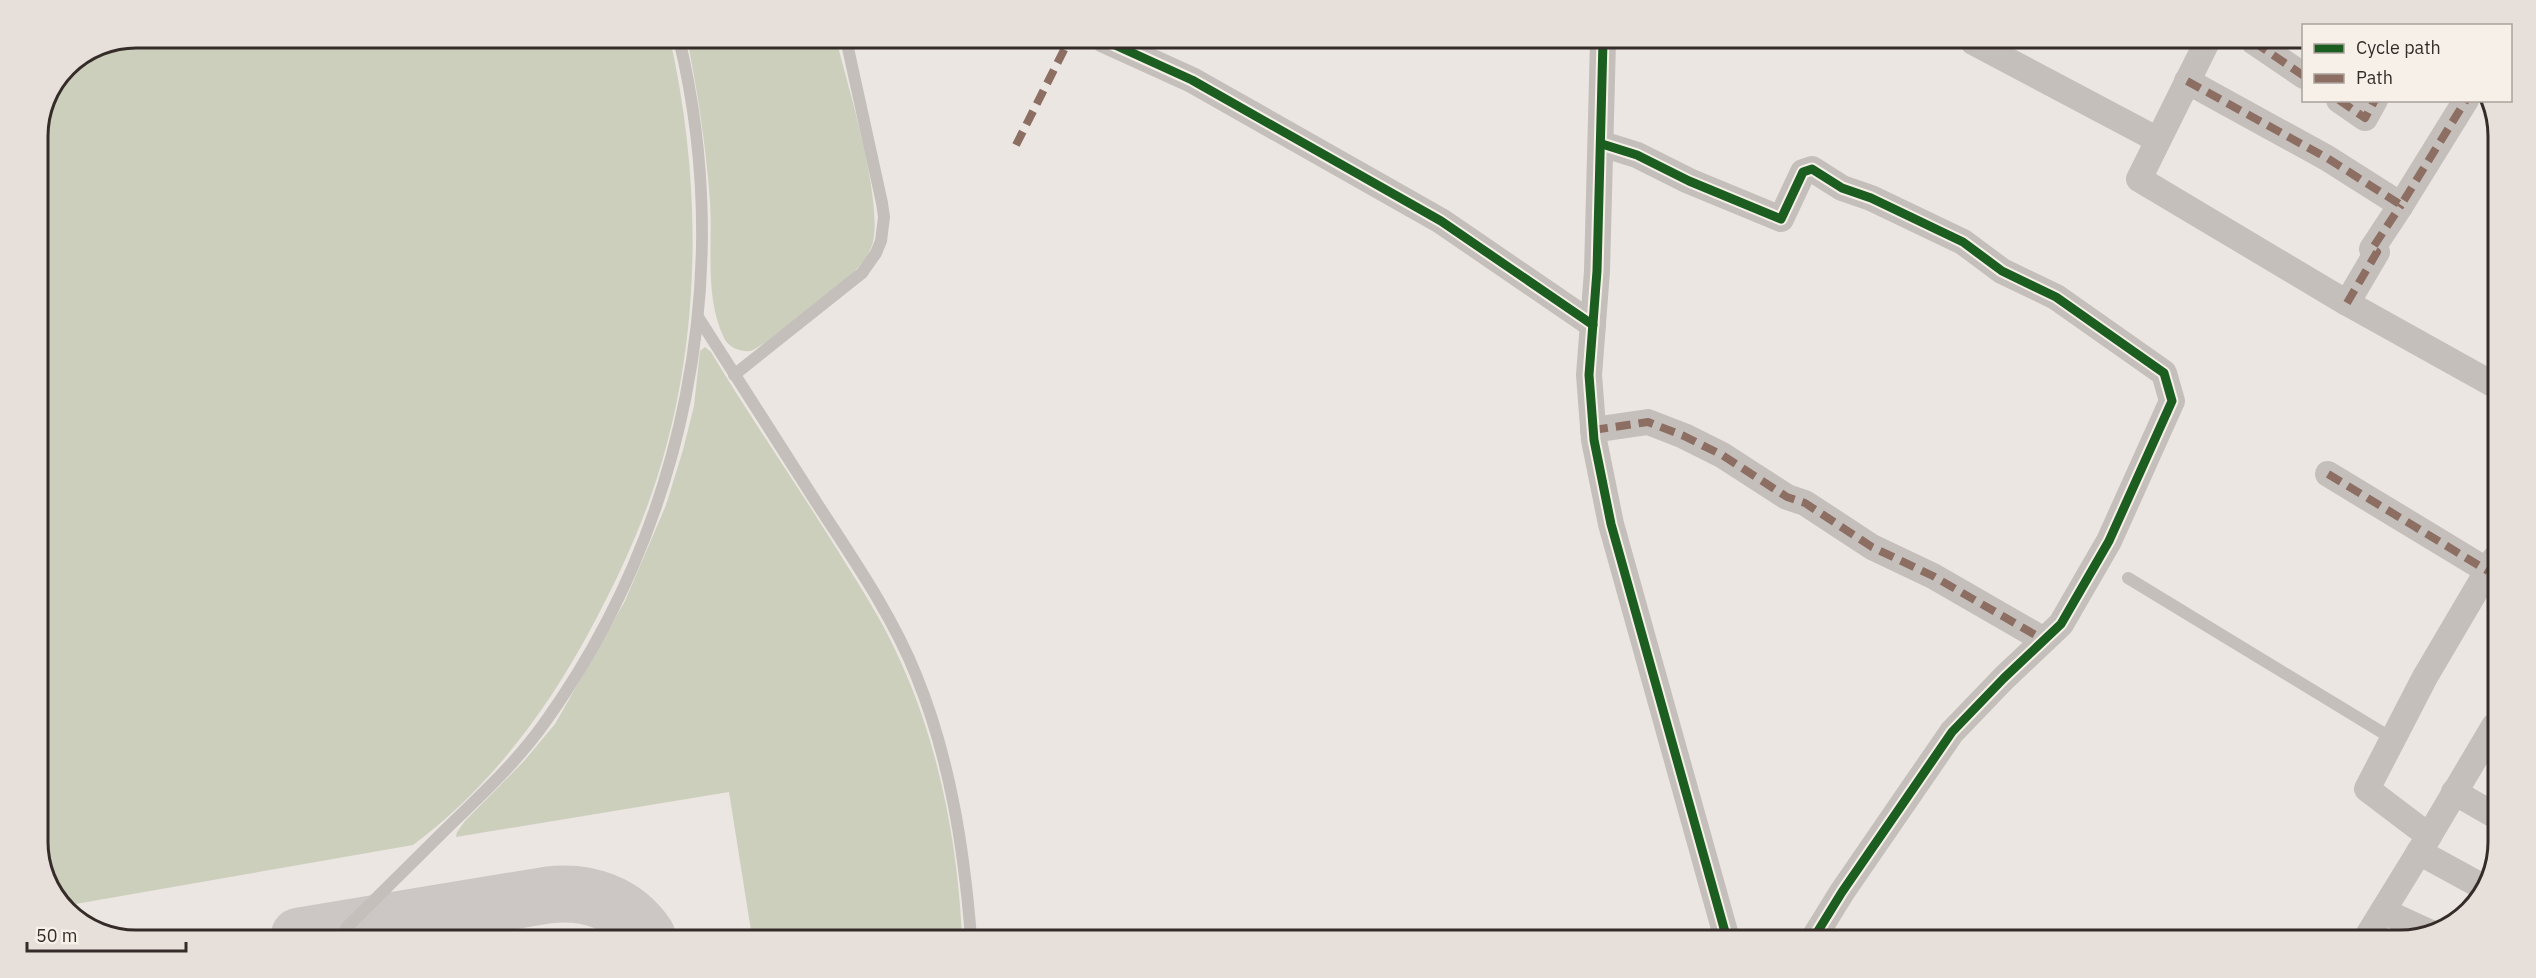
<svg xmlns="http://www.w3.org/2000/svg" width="2536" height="978" font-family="'IBM Plex Sans',sans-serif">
  <rect width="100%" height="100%" fill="#ebe6e2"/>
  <g fill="#cdcfbd">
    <path d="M136 38 670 39C703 186 702 346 653 490 636 540 613 588 588 634 544 715 487 790 413 845L64 906 58 902 38 849V130L67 66Z"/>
    <path d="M687 39H836C847 83 887 211 871 248 859 274 831 291 809 308 790 323 772 340 751 351 740 352 729 348 724 338 704 296 713 247 710 202 706 147 698 93 687 39Z"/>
    <path d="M705 347 711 352C753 422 800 489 843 559 865 594 887 629 903 667 940 750 958 847 962 937H752L729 792 456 837 457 832 465 821 524 761 555 724 625 601 666 505 683 450 694 406 700 351Z"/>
  </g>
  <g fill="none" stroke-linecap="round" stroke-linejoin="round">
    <path stroke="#ccc7c4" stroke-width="57" d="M299 936 548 895C587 890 625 903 647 936"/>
    <g stroke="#c4bfbb" stroke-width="12">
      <path d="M698 317C738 380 778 443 818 505 853 559 892 615 916 675 950 758 964 849 971 937"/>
      <polyline points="734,375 862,273 876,253 881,241 884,217 882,203 846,39"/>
      <polyline points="2128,578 2393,739"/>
      <path d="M346 928C378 896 411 864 443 832 478 798 514 765 543 725 685 528 736 275 679 39"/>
    </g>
    <g stroke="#c4bfbb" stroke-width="26">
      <polyline points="1104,40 1192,80 1441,221 1593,325"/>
      <polyline points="1603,41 1597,271 1589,375 1594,440 1611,524 1727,939"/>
      <polyline points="1973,42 2158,140"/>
      <polyline points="2207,42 2139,179 2347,303 2496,386"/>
      <polyline points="2254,42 2304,76"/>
      <polyline points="2187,81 2327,158 2401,205 2466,100"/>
      <polyline points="2339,100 2365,118 2375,100"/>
      <polyline points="1602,144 1637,155 1689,181 1781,219 1803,172 1812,169 1842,188 1871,198 1963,242 2002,271 2056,297 2164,373 2172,401 2109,541 2061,624 2004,678 1952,732 1842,892 1813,939"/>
      <polyline points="2347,303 2377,252 2372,249 2401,205"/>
      <polyline points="1593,430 1648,422 1684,436 1722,455 1787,497 1805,503 1872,547 1933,576 2044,640"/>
      <polyline points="2328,474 2488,571"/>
      <polyline points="2454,792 2494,815"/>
      <polyline points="2429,836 2494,726"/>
      <polyline points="2419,852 2483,887"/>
      <polyline points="2383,911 2429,932"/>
      <polyline points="2365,940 2429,836 2367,789 2425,677 2495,558"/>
    </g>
    <g stroke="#8d6e63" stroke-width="8" stroke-dasharray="15 8" stroke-linecap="butt">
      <polyline points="2254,42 2304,76"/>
      <polyline points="2187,81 2327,158 2401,205 2466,100"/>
      <polyline points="2339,100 2365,118 2375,100"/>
      <polyline points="1016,145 1069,40"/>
      <polyline points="2347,303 2377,252 2372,249 2401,205"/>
      <polyline points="1593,430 1648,422 1684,436 1722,455 1787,497 1805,503 1872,547 1933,576 2044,640"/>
      <polyline points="2328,474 2488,571"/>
    </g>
    <g stroke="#f7f0e9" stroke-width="13">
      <g id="cycleway">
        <polyline points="1104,40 1192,80 1441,221 1593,325"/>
        <polyline points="1603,41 1597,271 1589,375 1594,440 1611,524 1727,939"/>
        <polyline points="1602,144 1637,155 1689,181 1781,219 1803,172 1812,169 1842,188 1871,198 1963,242 2002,271 2056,297 2164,373 2172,401 2109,541 2061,624 2004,678 1952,732 1842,892 1813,939"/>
      </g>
    </g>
    <use href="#cycleway" stroke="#1b5e20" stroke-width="9"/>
  </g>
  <path d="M0 0H2536V978H0ZM136 48H2400A88 88 0 0 1 2488 136V842A88 88 0 0 1 2400 930H136A88 88 0 0 1 48 842V136A88 88 0 0 1 136 48Z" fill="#e7e0da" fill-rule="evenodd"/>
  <path fill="none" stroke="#352c29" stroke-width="3" d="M136 48H2400A88 88 0 0 1 2488 136V842A88 88 0 0 1 2400 930H136A88 88 0 0 1 48 842V136A88 88 0 0 1 136 48Z"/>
  <rect x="2302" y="24" width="210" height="78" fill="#f7f0e9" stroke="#a9a29c" stroke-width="1.5"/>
  <rect x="2314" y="44" width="30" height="9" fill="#1b5e20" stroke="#a9a29c" stroke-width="1.5"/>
  <text x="2356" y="54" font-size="18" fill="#352c29">Cycle path</text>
  <rect x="2314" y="74" width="30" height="9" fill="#8d6e63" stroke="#a9a29c" stroke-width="1.5"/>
  <text x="2356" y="84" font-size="18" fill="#352c29">Path</text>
  <path d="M27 942v9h159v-9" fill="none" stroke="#352c29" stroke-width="3"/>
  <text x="36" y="942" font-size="18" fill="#352c29" stroke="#f7f0e9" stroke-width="4.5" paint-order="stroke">50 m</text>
</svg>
